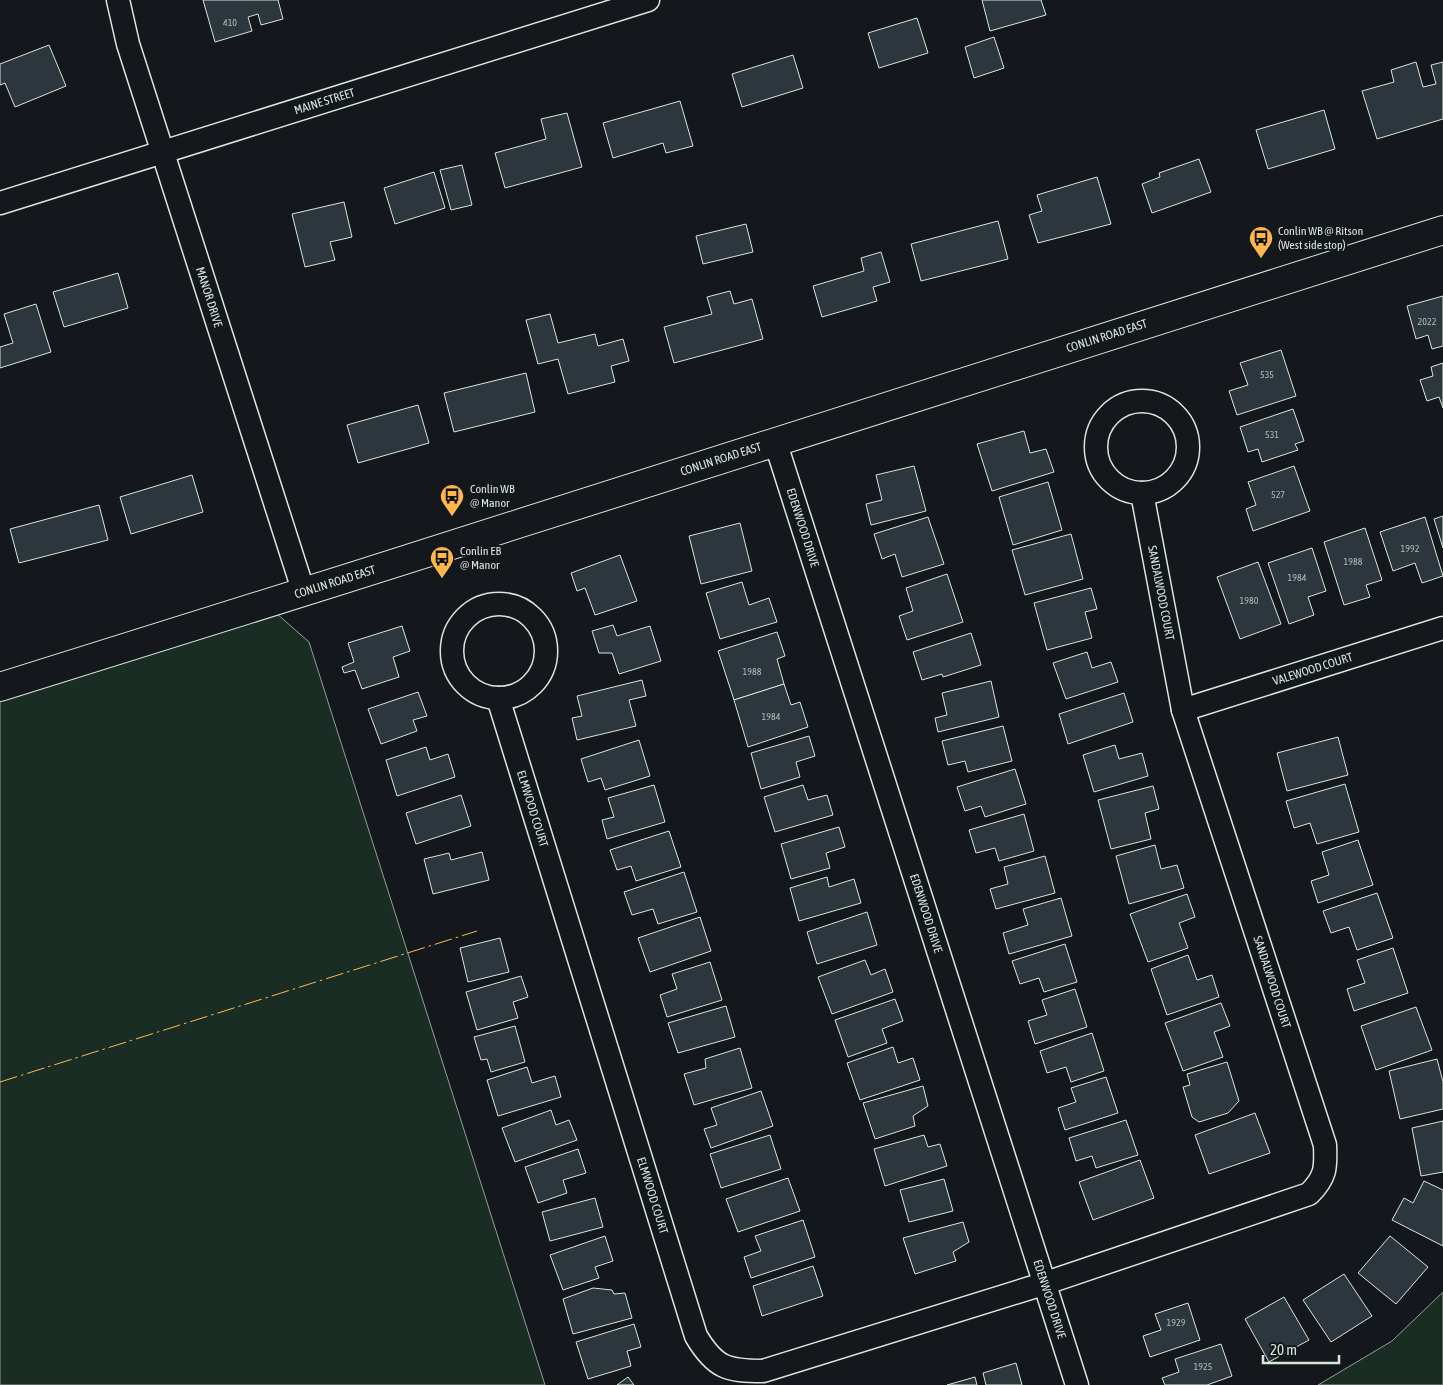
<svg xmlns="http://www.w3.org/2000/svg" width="1443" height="1385" font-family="'Asap Condensed',sans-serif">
  <rect width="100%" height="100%" fill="#14181c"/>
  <g fill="#1a2d24" stroke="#939e99">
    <polygon points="268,606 309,642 545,1385 0,1385 0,690"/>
    <polygon points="1443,1292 1443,1385 1318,1385 1392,1341"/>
  </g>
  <g fill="#2c363c" stroke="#d8e6dc">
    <polygon points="203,0 278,0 283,19 261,25 258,14 248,17 252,31 215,42"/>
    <polygon points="982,0 1041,0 1046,15 990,31"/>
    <polygon points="917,18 928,53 879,68 868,33"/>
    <polygon points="994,37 1004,68 974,78 965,47"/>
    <polygon points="49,45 66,86 15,107 5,83 0,85 0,64"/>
    <polygon points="793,55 803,88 742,107 732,74"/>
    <polygon points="1416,62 1423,87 1436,84 1431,65 1443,62 1443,119 1377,139 1362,91 1394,82 1391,70"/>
    <polygon points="680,101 693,146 666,153 663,143 613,158 603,123"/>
    <polygon points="1324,110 1335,149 1268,169 1256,130"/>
    <polygon points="567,113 582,167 505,188 495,153 546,139 541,119"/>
    <polygon points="1199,159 1211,192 1152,213 1142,184 1160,177 1159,173"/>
    <polygon points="462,165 472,205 451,210 440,170"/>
    <polygon points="434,172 445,208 395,224 384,188"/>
    <polygon points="1097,177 1111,224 1038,243 1029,215 1042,211 1037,195"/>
    <polygon points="344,202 352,237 330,242 335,260 305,267 292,214"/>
    <polygon points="998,221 1008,259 921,281 911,244"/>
    <polygon points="746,224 753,252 703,264 696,236"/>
    <polygon points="881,252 890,282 873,287 877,301 822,317 813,286 864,271 861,258"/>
    <polygon points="118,273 128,308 64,327 53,292"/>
    <polygon points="730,291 734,304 752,299 763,339 674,363 664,327 712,314 707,297"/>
    <polygon points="1443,296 1443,346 1432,349 1428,335 1416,339 1407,306"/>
    <polygon points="36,304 51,352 0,368 0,347 13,343 4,314"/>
    <polygon points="550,314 558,343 595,334 598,346 623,339 629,361 611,366 615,382 568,394 558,359 538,364 526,320"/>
    <polygon points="1281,350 1296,396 1237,415 1229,391 1248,385 1240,363"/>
    <polygon points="1443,363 1443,408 1439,397 1427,401 1420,380 1433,376 1431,367"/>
    <polygon points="526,373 535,412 454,432 444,393"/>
    <polygon points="418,405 429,443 358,463 347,425"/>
    <polygon points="1293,409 1304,441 1295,444 1298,450 1262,462 1258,449 1248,452 1240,427"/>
    <polygon points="1024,431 1030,453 1046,449 1054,472 992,491 977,444"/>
    <polygon points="914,466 926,511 871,525 866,504 882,500 876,475"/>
    <polygon points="1294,466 1310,511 1253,531 1246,509 1256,505 1248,482"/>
    <polygon points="192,475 203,512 131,534 120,497"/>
    <polygon points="1048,482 1062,530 1013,545 999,497"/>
    <polygon points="99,505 108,540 19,563 10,529"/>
    <polygon points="1443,516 1443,548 1434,519"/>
    <polygon points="928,517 944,564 902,577 895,554 882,559 874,534"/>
    <polygon points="1425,517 1443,576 1422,583 1415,563 1393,571 1380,532"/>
    <polygon points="740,523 752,571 701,584 689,536"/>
    <polygon points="1365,528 1382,580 1366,585 1370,597 1344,605 1324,542"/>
    <polygon points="1071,534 1083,579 1025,595 1012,550"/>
    <polygon points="1312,548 1326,591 1308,597 1314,615 1289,624 1268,563"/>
    <polygon points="620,555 637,601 595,615 585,588 577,591 571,573"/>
    <polygon points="1258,562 1281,624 1240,639 1217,577"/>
    <polygon points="947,574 963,622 907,640 899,616 913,611 906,588"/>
    <polygon points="742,582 749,605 769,598 777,622 720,639 706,593"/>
    <polygon points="1091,588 1097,609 1085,612 1092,638 1047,650 1034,603"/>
    <polygon points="613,625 617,636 650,626 661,661 619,674 612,653 599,653 592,631"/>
    <polygon points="402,626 410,651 393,657 399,677 362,689 355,670 344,673 342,667 354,662 348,643"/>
    <polygon points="777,632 785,656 777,659 784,684 734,700 718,651"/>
    <polygon points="971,633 981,665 943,677 942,674 922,680 913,652"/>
    <polygon points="1087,652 1092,668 1111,662 1118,682 1066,699 1053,663"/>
    <polygon points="642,680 646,696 629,700 636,726 577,740 572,718 582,716 577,696"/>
    <polygon points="991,681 999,717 938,732 935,718 947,715 942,693"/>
    <polygon points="784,684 791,705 800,702 808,727 748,747 734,700"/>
    <polygon points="418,692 427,716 413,720 417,731 381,744 368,709"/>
    <polygon points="1124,693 1133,722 1068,744 1059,714"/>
    <polygon points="1003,726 1012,761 968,772 965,761 948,765 942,741"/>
    <polygon points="809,736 815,756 796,762 800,777 761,789 751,753"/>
    <polygon points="1338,737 1348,775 1287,791 1277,753"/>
    <polygon points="639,740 650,776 605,790 601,778 588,782 581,759"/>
    <polygon points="1115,745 1119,759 1142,753 1148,776 1094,792 1083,755"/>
    <polygon points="426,747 430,760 448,754 455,777 397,796 386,760"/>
    <polygon points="1015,769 1026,804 985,817 981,806 965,811 957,787"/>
    <polygon points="1345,784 1359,832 1317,844 1310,823 1294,828 1286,801"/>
    <polygon points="654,785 665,822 607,839 602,820 614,817 608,798"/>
    <polygon points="803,785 808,800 827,795 833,815 775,832 764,797"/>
    <polygon points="1153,786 1159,809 1145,813 1151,839 1111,849 1098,800"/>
    <polygon points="461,795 471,826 416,844 406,813"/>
    <polygon points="1024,814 1034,851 999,861 995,848 976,853 969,830"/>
    <polygon points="839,827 845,847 826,853 830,868 791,879 781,844"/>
    <polygon points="669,831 681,867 636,881 631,866 617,870 610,850"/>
    <polygon points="1358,840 1373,885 1318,903 1311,881 1329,875 1322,852"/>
    <polygon points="1155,845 1161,869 1177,865 1184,888 1129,904 1116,856"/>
    <polygon points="482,852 489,880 433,894 424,859 449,853 451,860"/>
    <polygon points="1045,856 1055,893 996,909 990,889 1008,884 1004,867"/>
    <polygon points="684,872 697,912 658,924 653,909 632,915 624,892"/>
    <polygon points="827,877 829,887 854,879 861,903 799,921 790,888"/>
    <polygon points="1377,893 1393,938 1357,950 1349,927 1331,933 1323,911"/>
    <polygon points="1187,894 1195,917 1179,923 1188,948 1148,962 1130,914"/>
    <polygon points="1061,898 1072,936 1009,954 1003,933 1028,925 1023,909"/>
    <polygon points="867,912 877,945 817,964 807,932"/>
    <polygon points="700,917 711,951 650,972 638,938"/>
    <polygon points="500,938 509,972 468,982 460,948"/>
    <polygon points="1065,944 1077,982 1044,992 1039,978 1020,984 1012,961"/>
    <polygon points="1393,948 1408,993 1354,1011 1347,989 1365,983 1357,960"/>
    <polygon points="1188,955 1197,980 1212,975 1219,997 1167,1015 1151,969"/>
    <polygon points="865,960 871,975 885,969 893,992 832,1014 818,977"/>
    <polygon points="710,962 722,1000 667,1017 660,995 677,989 672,974"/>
    <polygon points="521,976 528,997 513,1002 518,1018 477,1030 466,992"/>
    <polygon points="1075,989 1087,1027 1035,1044 1028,1021 1047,1015 1042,1000"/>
    <polygon points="895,999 903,1021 882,1029 887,1043 848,1057 835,1020"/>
    <polygon points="1221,1003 1230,1026 1214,1032 1223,1057 1183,1071 1165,1023"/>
    <polygon points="726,1006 735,1037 678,1053 668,1023"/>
    <polygon points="1416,1007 1432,1050 1376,1070 1361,1026"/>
    <polygon points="515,1026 525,1062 491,1072 487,1059 481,1060 474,1037"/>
    <polygon points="1092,1033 1104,1071 1071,1082 1066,1067 1047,1073 1040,1051"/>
    <polygon points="893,1047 898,1063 913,1058 920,1080 860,1100 847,1063"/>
    <polygon points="740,1048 752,1088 694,1105 684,1074 706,1068 705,1059"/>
    <polygon points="1437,1059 1443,1082 1443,1109 1400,1119 1389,1071"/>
    <polygon points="1227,1062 1239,1101 1228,1113 1199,1122 1192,1117 1183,1087 1190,1085 1187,1074"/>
    <polygon points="527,1067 532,1083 555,1076 561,1097 498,1116 487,1080"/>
    <polygon points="1106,1077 1118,1113 1065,1130 1058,1108 1076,1102 1071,1088"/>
    <polygon points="923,1086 928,1106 913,1116 915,1126 875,1139 863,1103"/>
    <polygon points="761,1091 773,1126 711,1148 704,1129 717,1125 711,1108"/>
    <polygon points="551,1110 556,1125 569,1120 577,1140 515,1162 502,1128"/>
    <polygon points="1255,1113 1270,1153 1209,1174 1195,1135"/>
    <polygon points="1126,1120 1138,1155 1096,1168 1092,1156 1076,1161 1069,1138"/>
    <polygon points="1443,1121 1443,1172 1421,1176 1412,1128"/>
    <polygon points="770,1135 781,1169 721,1188 710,1154"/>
    <polygon points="924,1135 928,1147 940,1144 947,1166 885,1186 874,1149"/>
    <polygon points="578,1149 586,1173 563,1180 567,1193 538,1203 525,1167"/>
    <polygon points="1140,1160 1154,1198 1093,1220 1079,1182"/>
    <polygon points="788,1178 800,1211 738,1232 726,1199"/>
    <polygon points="944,1179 953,1211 909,1222 900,1190"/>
    <polygon points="1424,1181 1443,1190 1443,1246 1392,1220 1404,1198 1413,1203"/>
    <polygon points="595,1198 603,1227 550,1241 542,1212"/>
    <polygon points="803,1220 815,1257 751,1278 744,1257 761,1251 755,1236"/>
    <polygon points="963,1222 969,1242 953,1252 956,1261 915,1274 903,1238"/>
    <polygon points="605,1236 613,1261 595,1267 599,1278 563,1290 550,1255"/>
    <polygon points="1390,1236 1428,1267 1396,1304 1358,1273"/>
    <polygon points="813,1266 823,1296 762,1316 753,1286"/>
    <polygon points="1344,1274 1372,1316 1331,1342 1303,1300"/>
    <polygon points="593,1288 612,1290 614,1294 625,1293 632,1318 573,1334 563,1299"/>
    <polygon points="1284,1297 1309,1340 1269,1362 1245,1319"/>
    <polygon points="1188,1303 1200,1340 1150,1357 1143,1336 1161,1330 1155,1314"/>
    <polygon points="634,1324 641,1347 627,1351 631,1366 588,1379 576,1342"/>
    <polygon points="1221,1344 1232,1376 1207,1385 1165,1385 1162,1378 1179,1372 1175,1359"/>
    <polygon points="1016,1363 1022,1385 986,1385 983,1373"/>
    <polygon points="628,1377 634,1385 617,1385"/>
    <polygon points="975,1377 977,1385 947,1385"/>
  </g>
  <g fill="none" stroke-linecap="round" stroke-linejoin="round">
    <g stroke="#d8e6dc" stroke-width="25">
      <g id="minor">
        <path id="s1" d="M118 0 128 44 304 593"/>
        <path id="s2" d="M0 203 648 0"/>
        <circle cx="1142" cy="447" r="46"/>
        <path id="s3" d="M775 441 1077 1385"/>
        <circle cx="499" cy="651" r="47"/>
        <path id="s4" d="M498 698 696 1336C715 1368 727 1371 763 1371L1043 1284 1309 1194C1326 1177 1326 1168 1325 1145L1183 710 1142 493"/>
        <path id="s5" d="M1183 710 1443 628"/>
      </g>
    </g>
    <g stroke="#d8e6dc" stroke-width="30">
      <g id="tertiary">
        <path id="s6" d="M0 687C482 538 961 380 1443 230"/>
      </g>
    </g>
    <use href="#minor" stroke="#14181c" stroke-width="22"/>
    <use href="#tertiary" stroke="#14181c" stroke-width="28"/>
    <polyline stroke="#ffb74d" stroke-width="1" stroke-dasharray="18 4 2.5 4" stroke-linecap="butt" points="0,1082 477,931"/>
  </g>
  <defs>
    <g id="bus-pin" transform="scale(1.25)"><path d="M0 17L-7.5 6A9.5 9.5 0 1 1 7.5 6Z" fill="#ffb74d" stroke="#14181c"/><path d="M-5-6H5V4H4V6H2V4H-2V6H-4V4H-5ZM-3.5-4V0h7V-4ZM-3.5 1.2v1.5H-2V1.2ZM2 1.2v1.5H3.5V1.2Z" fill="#111"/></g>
  </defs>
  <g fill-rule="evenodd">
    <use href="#bus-pin" x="1261" y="238"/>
    <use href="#bus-pin" x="452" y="496"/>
    <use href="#bus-pin" x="442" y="558"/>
  </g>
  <g text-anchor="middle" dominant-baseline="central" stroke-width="4" stroke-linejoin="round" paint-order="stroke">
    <g font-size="10" fill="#adbab4">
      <text x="230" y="22">410</text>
      <text x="1427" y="321">2022</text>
      <text x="1267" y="374">535</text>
      <text x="1272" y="434">531</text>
      <text x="1278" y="494">527</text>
      <text x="1410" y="548">1992</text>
      <text x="1353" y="561">1988</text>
      <text x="1297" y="577">1984</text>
      <text x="1249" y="600">1980</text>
      <text x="752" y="671">1988</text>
      <text x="771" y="716">1984</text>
      <text x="1176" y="1322">1929</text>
      <text x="1203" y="1366">1925</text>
    </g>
    <g font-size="12" fill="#d8e6dc" stroke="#14181c">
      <text stroke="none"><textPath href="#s2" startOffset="340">MAINE STREET</textPath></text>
      <text stroke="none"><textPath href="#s1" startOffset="311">MANOR DRIVE</textPath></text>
      <text stroke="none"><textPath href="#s6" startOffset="1161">CONLIN ROAD EAST</textPath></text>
      <text stroke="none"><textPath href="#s6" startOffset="756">CONLIN ROAD EAST</textPath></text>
      <text stroke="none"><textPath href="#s3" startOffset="91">EDENWOOD DRIVE</textPath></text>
      <text stroke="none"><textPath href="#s6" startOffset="351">CONLIN ROAD EAST</textPath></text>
      <text transform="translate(1161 593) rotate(79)">SANDALWOOD COURT</text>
      <text stroke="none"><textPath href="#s5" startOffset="136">VALEWOOD COURT</textPath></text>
      <text stroke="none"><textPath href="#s4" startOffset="116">ELMWOOD COURT</textPath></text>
      <text stroke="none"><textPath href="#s3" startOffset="496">EDENWOOD DRIVE</textPath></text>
      <text transform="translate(1272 982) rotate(72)">SANDALWOOD COURT</text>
      <text stroke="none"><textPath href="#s4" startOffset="521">ELMWOOD COURT</textPath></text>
      <text stroke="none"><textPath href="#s3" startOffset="901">EDENWOOD DRIVE</textPath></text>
    </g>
    <g font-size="12" fill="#d8e6dc" stroke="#14181c" text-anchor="start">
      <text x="1278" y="231">Conlin WB @ Ritson<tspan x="1278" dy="14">(West side stop)</tspan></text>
      <text x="470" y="489">Conlin WB<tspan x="470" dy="14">@ Manor</tspan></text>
      <text x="460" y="551">Conlin EB<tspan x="460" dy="14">@ Manor</tspan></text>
    </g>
  </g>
  <path d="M1263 1355v8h76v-8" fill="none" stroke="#d8e6dc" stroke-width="2.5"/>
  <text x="1270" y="1355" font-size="15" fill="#d8e6dc" stroke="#14181c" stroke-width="4" paint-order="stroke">20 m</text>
</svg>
